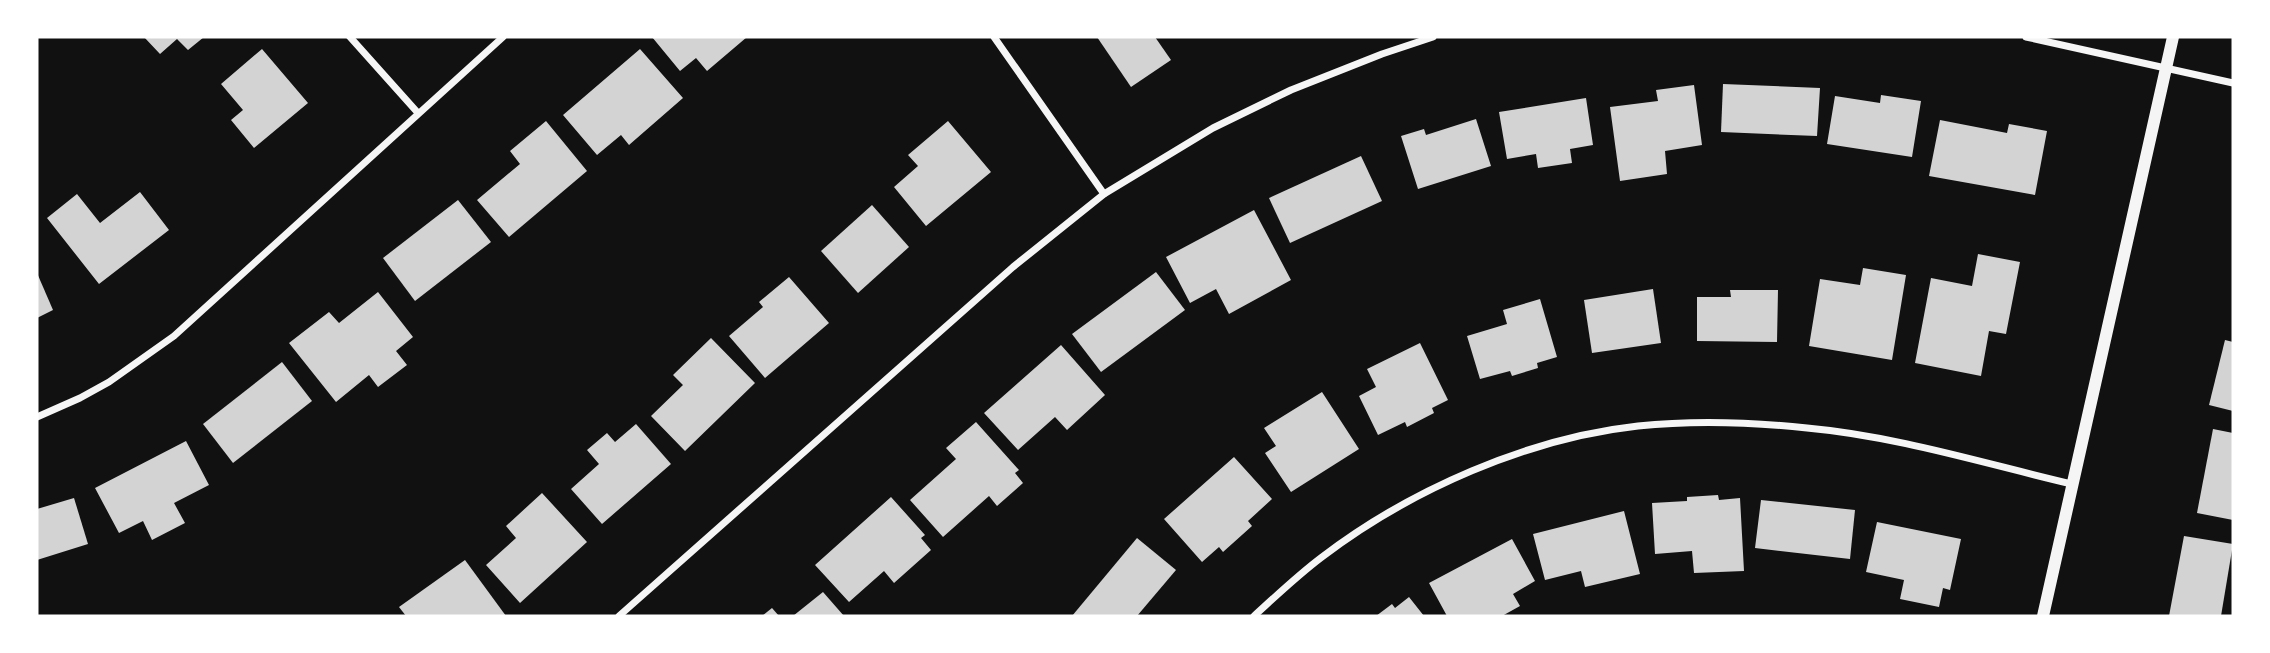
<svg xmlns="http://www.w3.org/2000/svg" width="2270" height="653" font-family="Helvetica,sans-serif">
  <rect width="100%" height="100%" fill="#111"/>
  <g fill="#d3d3d3">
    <polygon points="144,37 204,37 188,50 177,39 160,54"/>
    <polygon points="652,37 747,37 707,71 696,58 680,71"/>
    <polygon points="1097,37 1155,37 1171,60 1131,87"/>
    <polygon points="262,49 308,103 254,148 231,120 243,110 221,84"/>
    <polygon points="640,49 683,98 629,145 621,135 597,155 563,115"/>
    <polygon points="1723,84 1820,88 1817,136 1721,132"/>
    <polygon points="1694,85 1702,145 1665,151 1667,174 1620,181 1610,107 1658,101 1656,90"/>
    <polygon points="1881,95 1921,101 1912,157 1827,144 1835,96 1880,103"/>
    <polygon points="1586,98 1593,145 1570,149 1572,163 1538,168 1536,154 1507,159 1499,112"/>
    <polygon points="1476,119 1491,166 1418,189 1401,136 1424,129 1426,135"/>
    <polygon points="1940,120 2007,133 2009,124 2047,131 2035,195 1929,176"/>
    <polygon points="546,121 587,171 509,237 477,200 520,164 510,151"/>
    <polygon points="948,121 991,172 926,226 894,187 918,166 908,155"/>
    <polygon points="1361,156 1382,201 1290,243 1269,198"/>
    <polygon points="140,192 169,230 99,284 47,218 77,194 100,223"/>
    <polygon points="458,200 491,242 415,301 383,258"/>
    <polygon points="872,205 909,247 858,293 821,251"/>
    <polygon points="1254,210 1291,280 1229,314 1216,289 1190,303 1166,257"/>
    <polygon points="1978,254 2020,262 2006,334 1989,331 1981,376 1915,363 1931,278 1972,286"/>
    <polygon points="1863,268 1906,275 1892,360 1809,346 1820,279 1860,285"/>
    <polygon points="1156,272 1185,310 1101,372 1072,334"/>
    <polygon points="37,273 53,310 37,318"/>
    <polygon points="789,277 829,323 765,378 729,336 763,307 759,302"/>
    <polygon points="1653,289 1661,343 1592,353 1584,300"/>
    <polygon points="1730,290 1778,290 1777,342 1697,341 1697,297 1731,297"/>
    <polygon points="378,292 413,337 396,351 407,365 378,387 369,375 336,402 289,343 329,312 339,323"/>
    <polygon points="1540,299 1557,357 1537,363 1538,368 1512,376 1510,371 1480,379 1467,336 1507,324 1503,310"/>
    <polygon points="711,338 755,383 685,451 651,416 683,385 673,375"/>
    <polygon points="2225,340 2233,342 2233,411 2209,405"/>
    <polygon points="1420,343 1448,400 1432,408 1434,413 1407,427 1405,422 1378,435 1359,396 1376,387 1367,369"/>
    <polygon points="1061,345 1105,395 1067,430 1055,417 1018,450 984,413"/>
    <polygon points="282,362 312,401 233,463 203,424"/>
    <polygon points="1322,392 1359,449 1291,492 1265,453 1276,446 1264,428"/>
    <polygon points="976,422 1019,470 1015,473 1023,483 997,506 989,496 943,537 910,500 956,459 946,448"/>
    <polygon points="636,424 671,464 602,524 571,489 599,464 587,450 607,433 615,442"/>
    <polygon points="2213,429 2233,433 2233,520 2197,513"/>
    <polygon points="186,441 209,485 174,503 185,523 152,540 143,521 119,533 95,488"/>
    <polygon points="1234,457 1272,499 1248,521 1252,526 1223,552 1219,547 1202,562 1164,519"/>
    <polygon points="542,493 587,542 520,603 486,565 516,538 506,526"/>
    <polygon points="1718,495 1719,500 1740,498 1744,571 1694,573 1692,551 1655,554 1652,503 1687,501 1687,497"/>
    <polygon points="891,497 925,535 921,538 931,550 894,583 884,571 849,602 815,565"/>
    <polygon points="74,498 88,544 37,560 37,509"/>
    <polygon points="1761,500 1855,510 1850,559 1755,548"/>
    <polygon points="1624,511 1640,574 1585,587 1581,571 1545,580 1533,534"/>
    <polygon points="1877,522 1961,539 1950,590 1943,588 1939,607 1900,599 1904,580 1866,572"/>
    <polygon points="2184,536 2233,544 2221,616 2169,616"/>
    <polygon points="1137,538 1176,570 1137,616 1072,616"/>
    <polygon points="1512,539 1535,581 1513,594 1520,606 1502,616 1447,616 1429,583"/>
    <polygon points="465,560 506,616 406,616 399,607"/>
    <polygon points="823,592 844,616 793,616"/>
    <polygon points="1409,597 1424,616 1376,616 1392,604 1395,608"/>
    <polygon points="772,608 779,616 762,616"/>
  </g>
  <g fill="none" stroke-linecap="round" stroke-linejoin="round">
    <g stroke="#f5f5f5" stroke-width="7">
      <polyline points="350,37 418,113"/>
      <polyline points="994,37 1104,194"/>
      <polyline points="2026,37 2233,83"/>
      <polyline points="37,417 80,398 109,382 174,336 503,37"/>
      <polyline points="619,616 1013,267 1104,194 1213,128 1291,90 1382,54 1433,37"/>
      <path d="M1254 616C1276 596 1298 575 1322 557 1410 490 1528 438 1638 426 1694 420 1751 422 1807 428 1896 436 1986 464 2072 484"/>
    </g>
    <polyline stroke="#f5f5f5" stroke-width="12" points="2043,616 2173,37"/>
  </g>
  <rect width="2270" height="653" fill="none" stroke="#ffffff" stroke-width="77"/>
</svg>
